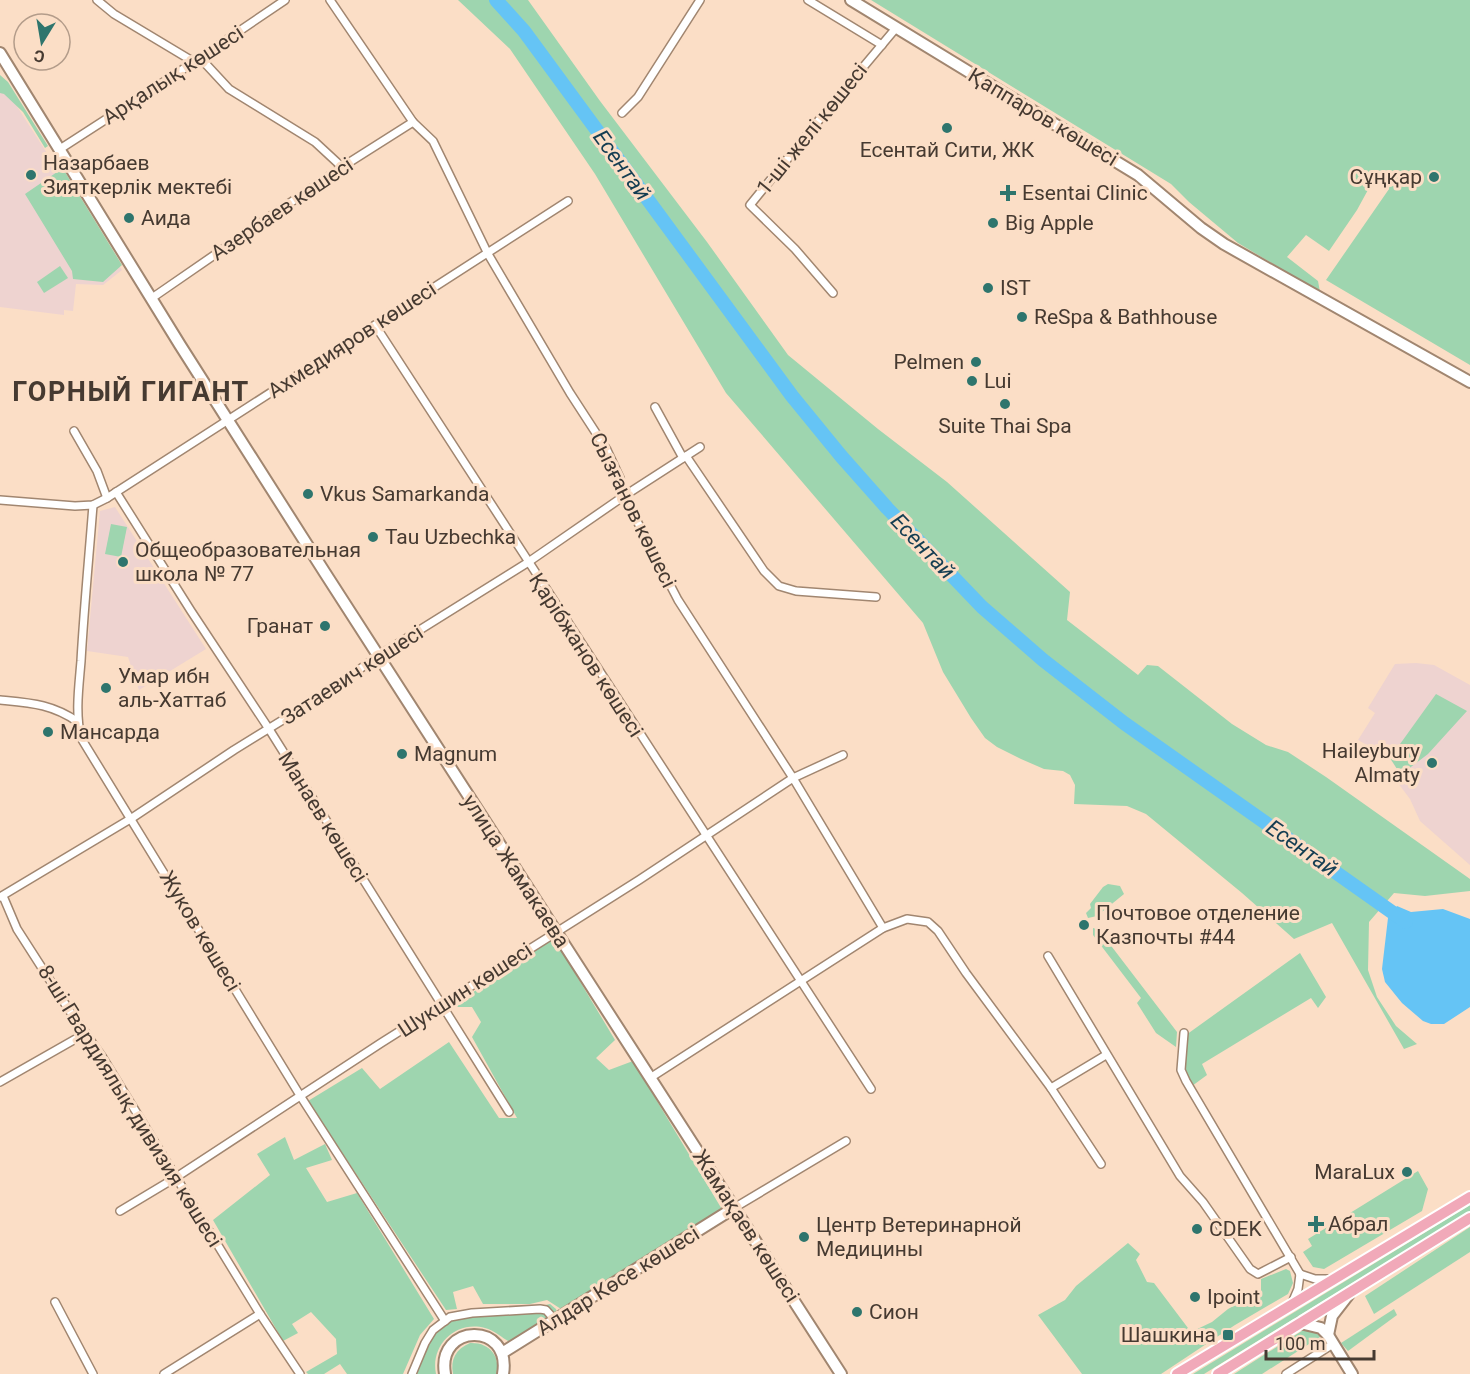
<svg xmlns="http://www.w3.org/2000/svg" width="1470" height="1374" font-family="Roboto,sans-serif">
  <rect width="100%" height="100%" fill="#fbdec6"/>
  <g fill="#eed3d0">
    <polygon points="0,80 122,270 103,285 76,284 73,311 64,310 64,315 0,307"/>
    <polygon points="115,507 206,649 139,690 128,657 87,651 100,511"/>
    <polygon points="1416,663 1434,665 1470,685 1470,865 1420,821 1410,799 1395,779 1399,776 1397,769 1390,758 1358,740 1375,713 1368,708 1395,664"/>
  </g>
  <g fill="#9ed5af">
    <polygon points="458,0 528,0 600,101 707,242 788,355 878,429 947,482 1070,592 1067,620 1138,675 1147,665 1158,666 1232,724 1266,745 1288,752 1326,777 1470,879 1470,891 1425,896 1394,893 1369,922 1368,970 1377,997 1396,1026 1417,1044 1404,1049 1332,923 1294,939 1242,893 1146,814 1127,806 1074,804 1075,785 1070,775 1063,771 1044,769 1021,759 997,747 985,738 971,718 943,672 923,623 726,393 595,174 510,49"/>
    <polygon points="871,0 1470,0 1470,365 1326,280 1389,189 1390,182 1375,177 1357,210 1329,251 1306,235 1287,257 1318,281 1320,292 1238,243 1189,202 1171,184"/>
    <polygon points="0,75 8,82 48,146 45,148 23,112 4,94 0,93"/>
    <polygon points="54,154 122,265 103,282 73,279 72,271 25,194 60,170 52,156"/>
    <polygon points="60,266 68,278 44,293 37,282"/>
    <polygon points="111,524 127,527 121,557 105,554"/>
    <polygon points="1436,694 1467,711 1428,754 1399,776 1397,769 1390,758"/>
    <polygon points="1108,884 1120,886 1124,894 1097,916 1088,918 1086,913 1091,908 1090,904 1103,887"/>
    <polygon points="1093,928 1099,930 1177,1032 1176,1047 1156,1033 1137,1003 1141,998 1093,935"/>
    <polygon points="554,938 615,1040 596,1058 609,1070 633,1061 723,1211 561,1309 547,1300 530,1304 483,1304 473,1286 453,1292 457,1309 446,1310 308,1101 362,1068 380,1089 449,1042 499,1118 517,1118 472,1037 481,1022 472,1007 451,1007"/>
    <polygon points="1300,953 1326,997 1318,1008 1311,998 1202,1064 1207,1075 1192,1086 1183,1069 1186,1035"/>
    <polygon points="285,1137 294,1160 325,1144 332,1160 306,1168 327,1202 357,1193 434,1319 420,1335 403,1374 347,1374 340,1364 324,1374 308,1374 306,1372 337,1354 336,1339 311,1312 292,1324 298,1333 283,1341 213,1220 270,1175 257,1154"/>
    <polygon points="1418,1171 1428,1189 1422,1211 1324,1269 1313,1267 1303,1252 1312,1246 1308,1239"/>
    <polygon points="1470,1205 1470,1211 1204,1374 1193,1374"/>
    <polygon points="1470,1227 1470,1252 1374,1314 1365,1296"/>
    <polygon points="1128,1243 1140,1254 1136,1260 1147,1282 1154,1283 1191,1332 1212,1322 1228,1309 1261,1291 1261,1279 1286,1269 1290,1271 1293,1283 1288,1294 1235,1325 1161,1374 1082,1374 1038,1315 1065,1300 1076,1286"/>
    <path d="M550 1304 556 1309 557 1315 510 1342C502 1338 494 1330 485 1328 456 1320 430 1345 436 1374H417C422 1360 426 1339 438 1328 463 1307 503 1315 532 1309 538 1308 544 1305 550 1304Z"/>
    <polygon points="1394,1309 1397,1315 1348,1351 1341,1343"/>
    <polygon points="1308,1327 1322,1333 1320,1337 1262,1374 1234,1374"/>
    <path d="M470 1343C489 1342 501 1356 496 1374H453C450 1359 456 1349 470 1343Z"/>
  </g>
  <polygon fill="#65c4f5" points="1397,906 1411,912 1443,909 1470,919 1470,1007 1444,1024 1431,1024 1423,1021 1402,1003 1385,982 1382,969 1388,918"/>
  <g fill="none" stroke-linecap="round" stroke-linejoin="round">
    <polyline stroke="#65c4f5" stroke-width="14" points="496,0 524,31 792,396 841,456 887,508 982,607 1043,660 1124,723 1406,922"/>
    <g stroke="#a18670" stroke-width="10">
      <g id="street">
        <polyline points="97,0 114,14 194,62 203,61 229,89 315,142 342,167"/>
        <polyline points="330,0 413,122 433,141 488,254 570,393 607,450 620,478 624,496 678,600 793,778 883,928"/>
        <polyline points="808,0 882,45"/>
        <polyline points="622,113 638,97 700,0"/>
        <polyline points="60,149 176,74 285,0"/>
        <polyline points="833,293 795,249 750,205 828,109 896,28"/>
        <polyline points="152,298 342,167 413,122"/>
        <path d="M375 325C539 581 704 836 871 1089"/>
        <polyline points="655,407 683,458"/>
        <polyline points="74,431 97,471 107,498"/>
        <polyline points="686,456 764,571 779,586 796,591 876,597"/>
        <polyline points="116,492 191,611 269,729 509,1112"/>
        <polyline points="0,500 75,506 93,505 107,498 568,201"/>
        <path d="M93 505C89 557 84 608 81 661 79 686 75 713 81 738L301 1097 445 1321"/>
        <path d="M0 700C31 703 52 704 78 722"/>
        <polyline points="3,896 17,929 69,1010 103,1058 260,1314 300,1374"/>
        <polyline points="0,897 132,818 234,750 325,694 378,656 527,563 624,496 700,447"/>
        <polyline points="1048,956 1180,1176 1203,1202 1250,1269 1258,1274 1291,1257"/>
        <polyline points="1184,1033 1181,1070 1186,1081 1300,1274"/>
        <polyline points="650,1078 883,928 907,919 928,922 938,931 966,973 1051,1088 1101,1164"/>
        <polyline points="0,1082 86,1033"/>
        <polyline points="1051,1088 1106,1055"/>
        <polyline points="734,1208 846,1141"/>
        <polyline points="120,1211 175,1178 381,1043 639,880 793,778 843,755"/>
        <polyline points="1300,1274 1315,1279 1330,1279"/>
        <polyline points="55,1302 93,1374"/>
        <polyline points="1292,1303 1298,1289 1300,1274"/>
        <polyline points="164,1374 260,1314"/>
        <polyline points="412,1374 425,1343 433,1330 450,1317 472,1313 540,1309 546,1310 555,1320"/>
        <polyline points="1286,1374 1333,1344"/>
      </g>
    </g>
    <g stroke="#a18670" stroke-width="14">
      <g id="secondary">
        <polyline points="851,0 1138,175 1201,228 1224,244 1470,382"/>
        <polyline points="0,53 180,345 325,573 841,1374"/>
        <polyline points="1300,1323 1321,1328 1328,1335 1352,1374"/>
        <polyline points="1328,1335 1332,1316 1349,1294"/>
        <polyline points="502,1353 734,1208"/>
        <path d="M445 1374C436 1323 512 1321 503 1374"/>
      </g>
    </g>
    <g stroke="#fff" stroke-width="14">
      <g id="primary">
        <polyline points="1177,1374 1470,1197"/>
        <polyline points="1218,1374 1470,1218"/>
      </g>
    </g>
    <use href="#street" stroke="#fff" stroke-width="7"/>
    <use href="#secondary" stroke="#fff" stroke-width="10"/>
    <use href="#primary" stroke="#f1a9b9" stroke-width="10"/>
  </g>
  <g fill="#2e756d" stroke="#fbdec6" stroke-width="2">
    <circle cx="947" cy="128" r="6"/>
    <circle cx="31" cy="175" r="6"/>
    <circle cx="1434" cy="177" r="6"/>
    <path d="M1005 184h6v6h6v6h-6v6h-6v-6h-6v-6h6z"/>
    <circle cx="129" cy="218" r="6"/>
    <circle cx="993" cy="223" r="6"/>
    <circle cx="988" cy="288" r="6"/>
    <circle cx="1022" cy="317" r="6"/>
    <circle cx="976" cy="362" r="6"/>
    <circle cx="972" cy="381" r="6"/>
    <circle cx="1005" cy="404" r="6"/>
    <circle cx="308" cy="494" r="6"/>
    <circle cx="373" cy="537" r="6"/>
    <circle cx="123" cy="562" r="6"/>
    <circle cx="325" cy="626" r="6"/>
    <circle cx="106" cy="688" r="6"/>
    <circle cx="48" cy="732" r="6"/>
    <circle cx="402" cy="754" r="6"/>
    <circle cx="1432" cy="763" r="6"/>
    <circle cx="1084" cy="925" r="6"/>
    <circle cx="1407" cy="1172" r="6"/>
    <path d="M1313 1215h6v6h6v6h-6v6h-6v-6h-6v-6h6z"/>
    <circle cx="1197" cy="1229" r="6"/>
    <circle cx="804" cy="1237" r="6"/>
    <circle cx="1195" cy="1297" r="6"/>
    <circle cx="857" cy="1312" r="6"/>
    <rect x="1222" y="1329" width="12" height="12" rx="3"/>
  </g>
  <g text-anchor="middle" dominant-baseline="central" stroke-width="6" stroke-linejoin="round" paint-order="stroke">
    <g font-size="21" fill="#463a31" stroke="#fbdec6">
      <text transform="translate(173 75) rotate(-33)">Арқалық көшесі</text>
      <text transform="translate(1043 117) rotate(31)">Қаппаров көшесі</text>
      <text transform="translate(812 129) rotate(-51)">1-ші желі көшесі</text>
      <text transform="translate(282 209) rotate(-34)">Азербаев көшесі</text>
      <text transform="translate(352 340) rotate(-33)">Ахмедияров көшесі</text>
      <text transform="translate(633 510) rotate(64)">Сызғанов көшесі</text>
      <text transform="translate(586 655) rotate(57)">Қарібжанов көшесі</text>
      <text transform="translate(352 675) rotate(-33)">Затаевич көшесі</text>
      <text transform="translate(323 817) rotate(58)">Манаев көшесі</text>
      <text transform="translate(516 871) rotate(57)">улица Жамакаева</text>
      <text transform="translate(200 931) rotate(59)">Жуков көшесі</text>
      <text transform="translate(465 990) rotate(-33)">Шукшин көшесі</text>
      <text transform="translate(130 1106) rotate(58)">8-ші Гвардиялық дивизия көшесі</text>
      <text transform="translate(746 1226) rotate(57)">Жамақаев көшесі</text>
      <text transform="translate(618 1281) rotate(-32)">Алдар Көсе көшесі</text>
    </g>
    <g font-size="21" fill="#463a31" stroke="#fbdec6" text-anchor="start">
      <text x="947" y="150" text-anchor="middle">Есентай Сити, ЖК</text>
      <text x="43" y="163">Назарбаев<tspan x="43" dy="24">Зияткерлік мектебі</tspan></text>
      <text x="1422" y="177" text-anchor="end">Сұңқар</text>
      <text x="1022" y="193">Esentai Clinic</text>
      <text x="141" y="218">Аида</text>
      <text x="1005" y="223">Big Apple</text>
      <text x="1000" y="288">IST</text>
      <text x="1034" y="317">ReSpa &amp; Bathhouse</text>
      <text x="964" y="362" text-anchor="end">Pelmen</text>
      <text x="984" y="381">Lui</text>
      <text x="1005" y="426" text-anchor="middle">Suite Thai Spa</text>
      <text x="320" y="494">Vkus Samarkanda</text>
      <text x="385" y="537">Tau Uzbechka</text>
      <text x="135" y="550">Общеобразовательная<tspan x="135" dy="24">школа № 77</tspan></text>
      <text x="313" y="626" text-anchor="end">Гранат</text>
      <text x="118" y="676">Умар ибн<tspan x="118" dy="24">аль-Хаттаб</tspan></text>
      <text x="60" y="732">Мансарда</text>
      <text x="1420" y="751" text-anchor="end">Haileybury<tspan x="1420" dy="24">Almaty</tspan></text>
      <text x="414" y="754">Magnum</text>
      <text x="1096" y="913">Почтовое отделение<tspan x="1096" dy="24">Казпочты #44</tspan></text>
      <text x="1395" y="1172" text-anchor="end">MaraLux</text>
      <text x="1328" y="1224">Абрал</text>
      <text x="816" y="1225">Центр Ветеринарной<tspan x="816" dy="24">Медицины</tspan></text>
      <text x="1209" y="1229">CDEK</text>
      <text x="1207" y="1297">Ipoint</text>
      <text x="869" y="1312">Сион</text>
      <text x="1216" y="1335" text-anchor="end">Шашкина</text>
    </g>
    <g font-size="22" font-style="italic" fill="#143d52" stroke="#fbdec6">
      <text transform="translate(622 165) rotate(54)">Есентай</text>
      <text transform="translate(923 546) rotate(46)">Есентай</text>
      <text transform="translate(1302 848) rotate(35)">Есентай</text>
    </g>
    <g font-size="27" font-weight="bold" letter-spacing="1.5" fill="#463a31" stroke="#fbdec6">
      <text x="131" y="392">ГОРНЫЙ ГИГАНТ</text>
    </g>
  </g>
  <g transform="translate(42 42) rotate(191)"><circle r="28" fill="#fbdec6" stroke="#b39c8a" stroke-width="1.5"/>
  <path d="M0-4.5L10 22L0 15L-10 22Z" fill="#2e756d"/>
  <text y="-9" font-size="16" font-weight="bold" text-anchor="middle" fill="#463a31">С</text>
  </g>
  <path d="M1266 1350v9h108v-9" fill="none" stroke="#463a31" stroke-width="3"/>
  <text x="1275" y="1350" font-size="18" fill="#463a31" stroke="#fbdec6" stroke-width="4.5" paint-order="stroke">100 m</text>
</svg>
